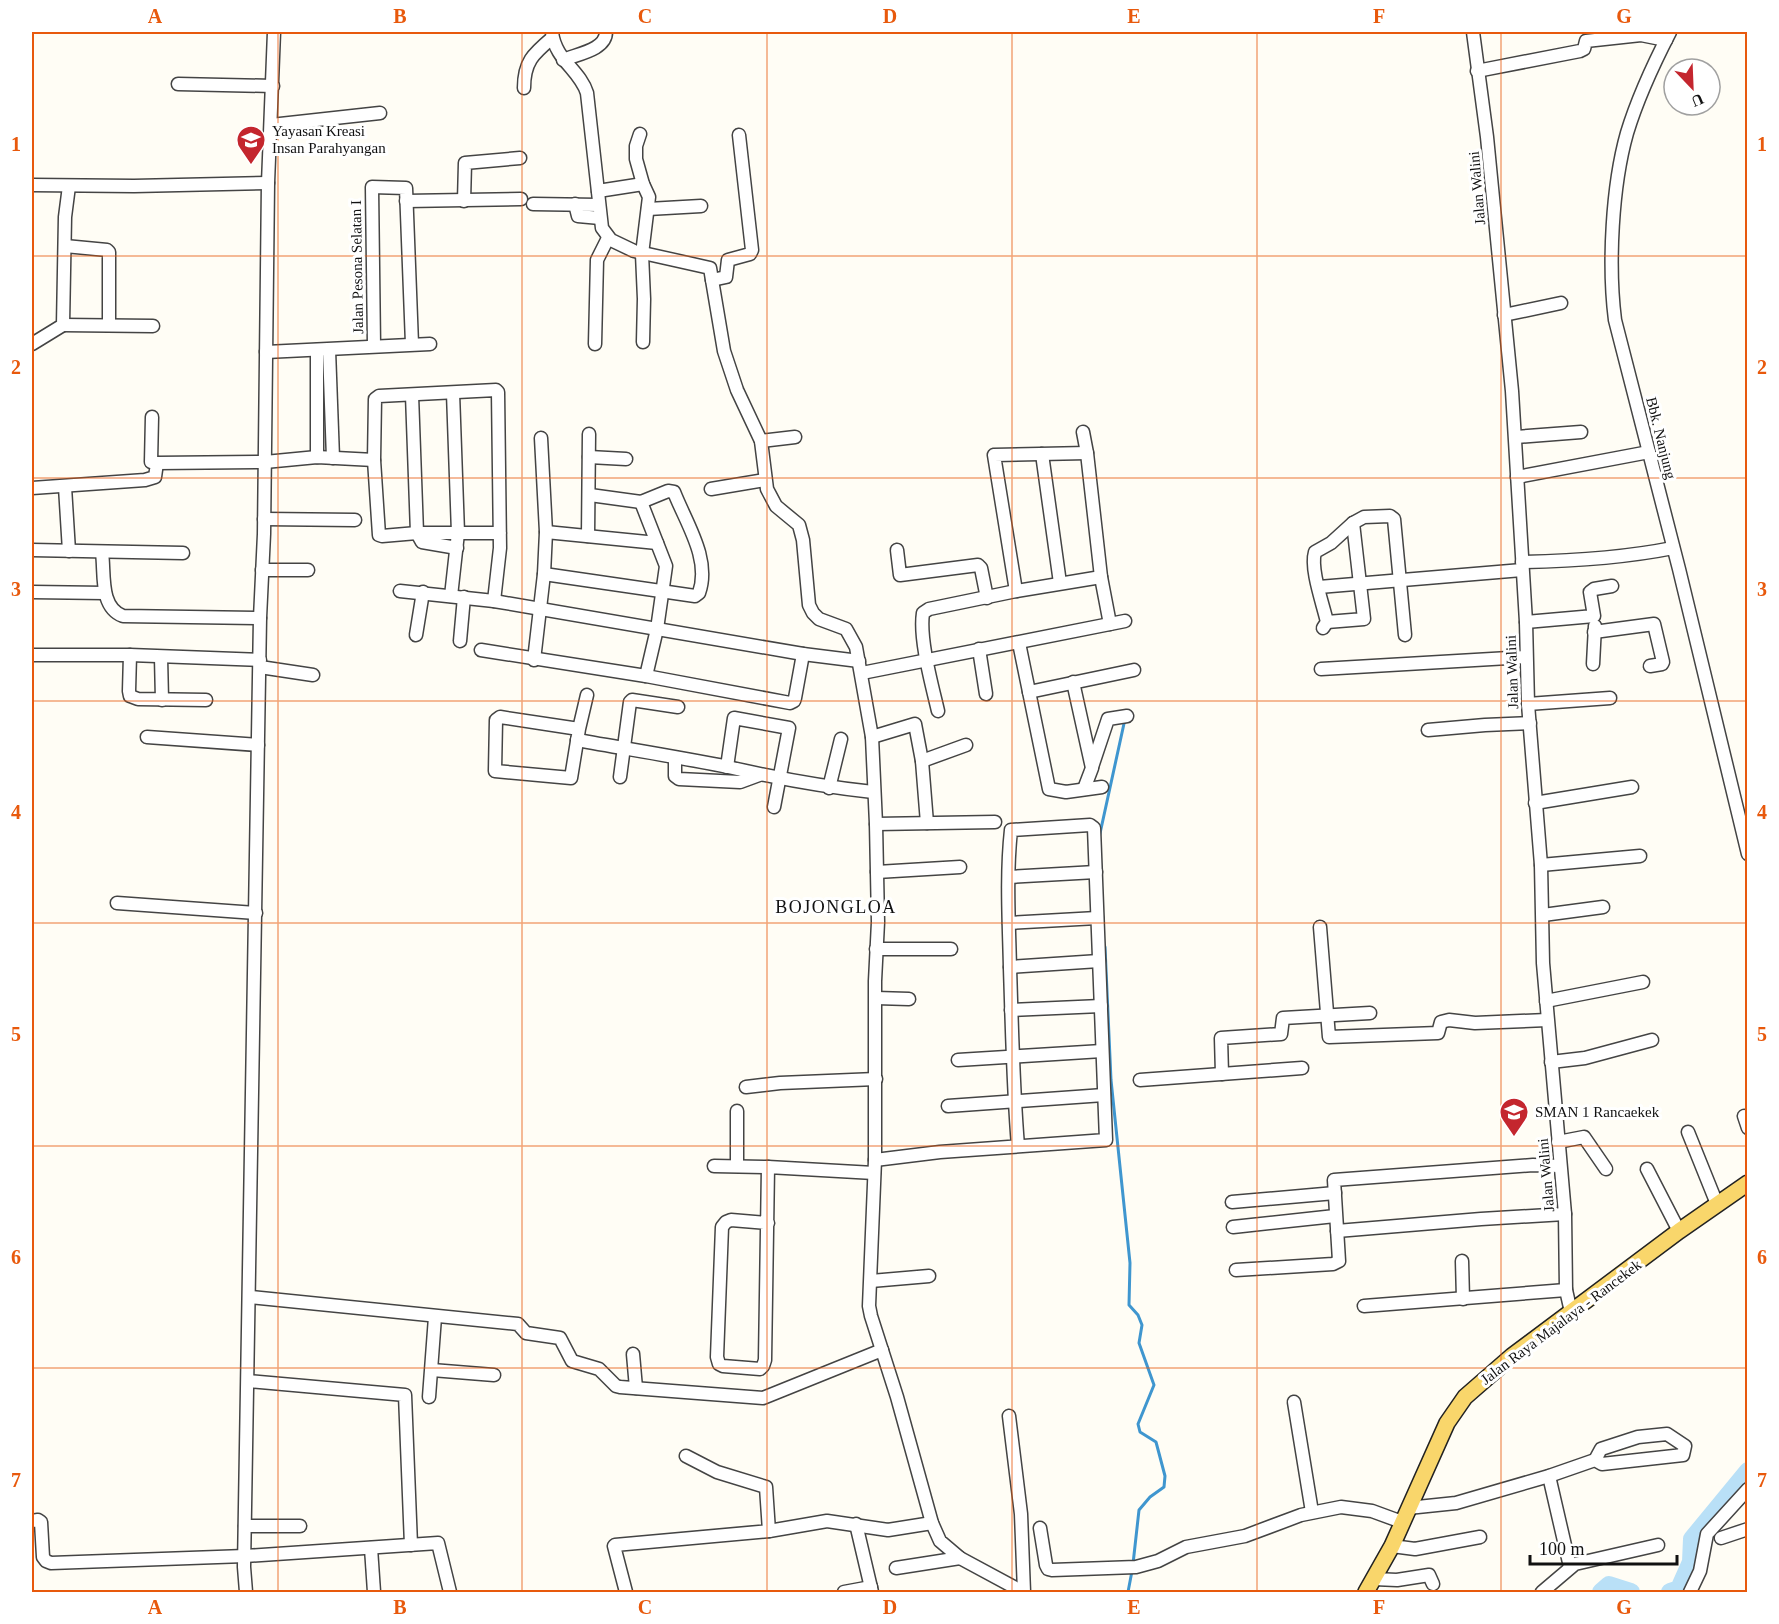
<svg xmlns="http://www.w3.org/2000/svg" width="1779" height="1624" font-family="'Times New Roman',serif">
  <rect width="100%" height="100%" fill="#fffdf5"/>
  <g fill="none" stroke-linecap="round" stroke-linejoin="round">
    <g stroke="#3f96cf" stroke-width="3">
      <polyline points="1099,838 1125,719"/>
      <polyline points="1105,947 1111,1080 1130,1263 1129,1305 1138,1315 1142,1325 1139,1343 1154,1385 1138,1424 1140,1432 1156,1442 1165,1476 1164,1487 1150,1497 1139,1510 1133,1564"/>
      <polyline points="1128,1592 1132,1571"/>
    </g>
    <g stroke="#b9e0f7" stroke-width="18">
      <polyline points="1601,1592 1609,1585 1631,1592"/>
      <polyline points="1670,1592 1679,1589 1691,1562 1692,1539 1748,1471"/>
    </g>
    <g stroke="#444" stroke-width="15">
      <g id="minor">
        <path d="M552 32C555 60 580 70 587 93L602 228 611 240 634 251 710 268 724 351 737 390 761 441 767 489 776 506 799 525 803 540 809 605 813 613 819 619 846 629 856 647 872 737 876 824 878 922 875 981V1160L869 1306 871 1316 897 1397 932 1523 940 1541 960 1558 1023 1592"/>
        <polyline points="1473,32 1487,137 1512,391 1526,622 1528,704 1541,865 1543,963 1565,1214 1566,1290 1571,1312"/>
        <path d="M1670 32C1654 63 1637 100 1627 133 1612 186 1608 265 1615 320L1679 569 1748 854"/>
        <path d="M563 60C577 54 606 50 606 32"/>
        <polyline points="1477,71 1580,51 1584,49 1586,41 1641,35 1666,40"/>
        <polyline points="178,84 273,86"/>
        <path d="M524 88C524 62 533 54 552 38"/>
        <polyline points="271,125 380,113"/>
        <polyline points="640,134 636,146 636,159 643,184 649,197 642,254 644,299 643,342"/>
        <polyline points="32,185 134,186 268,183"/>
        <polyline points="598,191 643,184"/>
        <polyline points="406,201 521,199"/>
        <polyline points="464,201 465,163 520,158"/>
        <polyline points="533,204 598,205"/>
        <polyline points="575,204 578,216 600,218"/>
        <polyline points="648,209 701,206"/>
        <polyline points="65,246 107,250 109,252 109,325"/>
        <polyline points="712,280 726,277 728,260 750,254 752,250 739,135"/>
        <polyline points="1504,315 1561,303"/>
        <polyline points="63,325 153,326"/>
        <polyline points="32,344 63,325 65,217 69,186"/>
        <polyline points="595,344 597,260 608,238"/>
        <polyline points="374,346 372,187 406,188 412,344"/>
        <polyline points="329,350 333,458"/>
        <polyline points="266,352 430,344"/>
        <polyline points="412,395 417,533 422,542 457,548"/>
        <polyline points="1083,432 1087,453 1101,577 1110,624"/>
        <polyline points="1516,437 1581,432"/>
        <polyline points="761,441 795,437"/>
        <polyline points="1042,454 1060,583"/>
        <polyline points="317,457 317,350"/>
        <polyline points="589,457 626,459"/>
        <polyline points="157,463 265,462 317,457 374,460"/>
        <polyline points="1517,477 1649,452"/>
        <polyline points="65,487 69,551"/>
        <polyline points="32,488 145,480 155,477 157,463 151,462 152,417"/>
        <polyline points="711,489 765,480"/>
        <polyline points="641,502 666,566 657,629 646,676"/>
        <polyline points="264,519 355,520"/>
        <polyline points="546,532 657,543"/>
        <polyline points="588,536 589,434"/>
        <polyline points="32,550 183,553"/>
        <polyline points="897,550 900,575 978,565 981,568 987,598"/>
        <path d="M102 553C105 573 99 607 123 616L260 618"/>
        <path d="M1522 562C1574 561 1623 558 1673 548"/>
        <polyline points="262,570 308,570"/>
        <path d="M544 574 695 596 699 593C711 559 686 523 674 492L668 491 641 502 590 495"/>
        <polyline points="1319,587 1522,570"/>
        <polyline points="400,591 494,601 803,654 859,661"/>
        <polyline points="1016,591 994,455 1087,453"/>
        <polyline points="32,592 105,593"/>
        <polyline points="451,596 458,533 453,393"/>
        <polyline points="494,601 500,548 498,392 496,390 379,396 375,399 374,460 379,535 382,536 417,533 500,533"/>
        <polyline points="1327,622 1364,619 1353,523"/>
        <polyline points="1526,622 1594,616 1590,592 1594,589 1612,586"/>
        <path d="M1323 628 1327 622C1323 604 1310 569 1315 552L1331 543 1353 523 1364 517 1390 516 1394 519 1405 635"/>
        <polyline points="1594,632 1654,624 1663,662 1662,664 1650,666"/>
        <polyline points="416,635 423,592"/>
        <polyline points="460,641 464,597"/>
        <polyline points="1019,643 1049,789 1066,792 1102,787"/>
        <polyline points="979,649 986,694"/>
        <polyline points="481,650 646,676 790,703 794,701 795,698 803,654"/>
        <polyline points="32,655 130,655 260,660"/>
        <polyline points="130,655 129,691 130,696 138,699 206,700"/>
        <polyline points="161,657 162,700"/>
        <polyline points="534,660 544,574 546,532 541,438"/>
        <polyline points="1593,664 1595,626"/>
        <polyline points="260,667 313,675"/>
        <polyline points="1321,669 1526,657"/>
        <path d="M862 673C949 656 1037 639 1125 621"/>
        <polyline points="1073,682 1092,768 1084,789"/>
        <polyline points="1029,692 1134,670"/>
        <polyline points="1528,704 1610,698"/>
        <path d="M938 711C932 685 919 639 923 613L929 609 1016 591 1101 577"/>
        <polyline points="579,729 500,717 496,720 495,771 571,778 579,729 587,695"/>
        <polyline points="1428,730 1485,725 1530,723"/>
        <polyline points="147,737 258,745"/>
        <polyline points="872,737 915,724 922,761 927,823"/>
        <path d="M577 740C627 749 678 757 728 767 776 778 824 787 873 792"/>
        <polyline points="675,758 675,776 679,779 740,782 759,775"/>
        <polyline points="922,761 966,745"/>
        <polyline points="727,767 734,718 789,728 774,807"/>
        <polyline points="1092,767 1108,719 1127,716"/>
        <polyline points="620,777 630,702 632,700 678,707"/>
        <polyline points="829,788 841,739"/>
        <polyline points="1535,803 1632,787"/>
        <polyline points="876,824 995,822"/>
        <polyline points="1541,865 1640,856"/>
        <polyline points="877,872 960,867"/>
        <polyline points="1009,877 1096,872"/>
        <polyline points="117,903 256,913"/>
        <polyline points="1543,915 1603,907"/>
        <polyline points="1009,923 1097,918"/>
        <polyline points="1320,927 1329,1037 1438,1033 1441,1022 1449,1020 1475,1023 1547,1020"/>
        <polyline points="876,949 951,949"/>
        <polyline points="1010,967 1099,961"/>
        <polyline points="876,998 909,999"/>
        <polyline points="1546,1001 1643,982"/>
        <polyline points="1011,1010 1101,1006"/>
        <polyline points="958,1060 1102,1051"/>
        <polyline points="1551,1062 1585,1058 1652,1040"/>
        <polyline points="1222,1074 1221,1038 1281,1034 1283,1018 1370,1013"/>
        <polyline points="1140,1080 1302,1068"/>
        <polyline points="746,1087 780,1083 876,1079"/>
        <polyline points="948,1106 1104,1095"/>
        <polyline points="737,1111 737,1165"/>
        <polyline points="1744,1116 1748,1128"/>
        <polyline points="1688,1132 1717,1204"/>
        <polyline points="1558,1142 1584,1137 1606,1169"/>
        <path d="M875 1160 940 1152 1106 1140 1094 828 1090 825 1011 830C1006 876 1009 923 1010 968 1012 1028 1013 1087 1018 1146"/>
        <polyline points="714,1166 768,1167"/>
        <polyline points="1647,1169 1679,1231"/>
        <polyline points="1232,1202 1335,1193"/>
        <polyline points="768,1223 731,1220 726,1222 722,1227 717,1357 719,1364 723,1366 760,1369 763,1366 765,1360 768,1167 874,1173"/>
        <polyline points="1233,1227 1335,1216"/>
        <polyline points="1337,1231 1481,1219 1565,1214"/>
        <polyline points="1462,1261 1463,1299"/>
        <polyline points="1236,1270 1333,1264 1339,1261 1334,1180 1533,1165 1559,1166"/>
        <polyline points="871,1281 929,1276"/>
        <polyline points="250,1297 518,1324 526,1333 560,1338 572,1361 599,1369 616,1386 620,1387 763,1398 882,1350"/>
        <polyline points="1364,1306 1566,1290"/>
        <polyline points="633,1354 636,1388"/>
        <polyline points="432,1370 494,1375"/>
        <polyline points="248,1381 405,1395 411,1545"/>
        <polyline points="429,1397 435,1317"/>
        <polyline points="1294,1402 1312,1512"/>
        <polyline points="1009,1416 1021,1514 1024,1592"/>
        <polyline points="1549,1476 1570,1567"/>
        <polyline points="1408,1508 1456,1503 1549,1476 1595,1460 1601,1449 1638,1437 1667,1434 1685,1446 1683,1455 1602,1464 1595,1460"/>
        <polyline points="32,1521 38,1520 41,1522 43,1557 46,1561 51,1563 245,1556 438,1543 450,1592"/>
        <polyline points="856,1524 872,1592"/>
        <polyline points="245,1526 300,1526"/>
        <polyline points="1040,1528 1046,1565 1048,1569 1052,1570 1136,1567 1158,1561 1186,1547 1245,1536 1301,1515 1341,1507 1372,1511 1402,1522"/>
        <polyline points="769,1531 827,1521 888,1530 932,1523"/>
        <polyline points="1721,1538 1748,1529"/>
        <polyline points="1392,1546 1415,1549 1480,1537"/>
        <polyline points="371,1548 374,1592"/>
        <polyline points="896,1568 960,1558"/>
        <polyline points="1374,1579 1397,1580 1429,1575 1433,1584"/>
        <polyline points="246,1592 244,1567 260,618 264,534 268,183 274,32"/>
        <polyline points="626,1592 614,1546 615,1545 769,1531 766,1487 717,1472 686,1456"/>
        <polyline points="844,1592 871,1587"/>
        <polyline points="1542,1592 1575,1564 1658,1545"/>
        <polyline points="1690,1592 1700,1571 1707,1534 1748,1489"/>
      </g>
    </g>
    <g stroke="#222" stroke-width="18">
      <polyline id="major" points="1366,1592 1392,1546 1447,1423 1465,1397 1512,1356 1679,1231 1748,1183"/>
    </g>
    <use href="#minor" stroke="#fff" stroke-width="12"/>
    <use href="#major" stroke="#f9d66b" stroke-width="15"/>
  </g>
  <path fill="none" stroke="#e8590c" stroke-width="1.5" stroke-opacity="0.55" d="M278 32V1592M522 32V1592M767 32V1592M1012 32V1592M1257 32V1592M1501 32V1592M32 256H1748M32 478H1748M32 701H1748M32 923H1748M32 1146H1748M32 1368H1748"/>
  <defs>
    <g id="school-pin" transform="scale(1.5)"><path d="M0 17L-7.5 6A9.5 9.5 0 1 1 7.5 6Z" fill="#c4262e" stroke="#fff"/><path d="M0-5L7-2L0 1L-7-2ZM-4 1L0 2.5L4 1V4Q0 6-4 4Z" fill="#fff"/></g>
  </defs>
  <g fill-rule="evenodd">
    <use href="#school-pin" x="251" y="140"/>
    <use href="#school-pin" x="1514" y="1112"/>
  </g>
  <g text-anchor="middle" dominant-baseline="central" stroke-width="6" stroke-linejoin="round" paint-order="stroke">
    <g font-size="15" fill="#111" stroke="#fff" text-anchor="start">
      <text x="272" y="131">Yayasan Kreasi<tspan x="272" dy="17">Insan Parahyangan</tspan></text>
      <text x="1535" y="1112">SMAN 1 Rancaekek</text>
    </g>
    <g font-size="15" fill="#111" stroke="#fff">
      <text transform="translate(1477 188) rotate(-95)">Jalan Walini</text>
      <text transform="translate(357 267) rotate(-91)">Jalan Pesona Selatan I</text>
      <text transform="translate(1661 438) rotate(76)">Bbk. Nanjung</text>
      <text transform="translate(1512 672) rotate(-92)">Jalan Walini</text>
      <text transform="translate(1546 1175) rotate(-95)">Jalan Walini</text>
      <text transform="translate(1561 1322) rotate(-37)">Jalan Raya Majalaya - Rancekek</text>
    </g>
    <g font-size="18" letter-spacing="1.5" fill="#111" stroke="#fff">
      <text x="836" y="907">BOJONGLOA</text>
    </g>
  </g>
  <rect width="1779" height="1624" fill="none" stroke="#ffffff" stroke-width="66"/>
  <g transform="translate(1692 87) rotate(157)"><circle r="28" fill="#ffffff" stroke="#a0a0a0" stroke-width="1.5"/>
  <path d="M0-4.5L10 22L0 15L-10 22Z" fill="#c4262e"/>
  <text y="-9" font-size="16" font-weight="bold" text-anchor="middle" fill="#111111">U</text>
  </g>
  <path d="M1530 1555v9h147v-9" fill="none" stroke="#111111" stroke-width="3"/>
  <text x="1539" y="1555" font-size="18" fill="#111111" stroke="#ffffff" stroke-width="4.5" paint-order="stroke">100 m</text>
  <rect x="33" y="33" width="1713" height="1558" fill="none" stroke="#e8590c" stroke-width="2"/>
  <g font-size="20" text-anchor="middle" font-weight="bold" fill="#e8590c">
    <text x="155" y="23">A</text>
    <text x="400" y="23">B</text>
    <text x="645" y="23">C</text>
    <text x="890" y="23">D</text>
    <text x="1134" y="23">E</text>
    <text x="1379" y="23">F</text>
    <text x="1624" y="23">G</text>
    <text x="16" y="151">1</text>
    <text x="1762" y="151">1</text>
    <text x="16" y="374">2</text>
    <text x="1762" y="374">2</text>
    <text x="16" y="596">3</text>
    <text x="1762" y="596">3</text>
    <text x="16" y="819">4</text>
    <text x="1762" y="819">4</text>
    <text x="16" y="1041">5</text>
    <text x="1762" y="1041">5</text>
    <text x="16" y="1264">6</text>
    <text x="1762" y="1264">6</text>
    <text x="16" y="1487">7</text>
    <text x="1762" y="1487">7</text>
    <text x="155" y="1614">A</text>
    <text x="400" y="1614">B</text>
    <text x="645" y="1614">C</text>
    <text x="890" y="1614">D</text>
    <text x="1134" y="1614">E</text>
    <text x="1379" y="1614">F</text>
    <text x="1624" y="1614">G</text>
  </g>
</svg>
